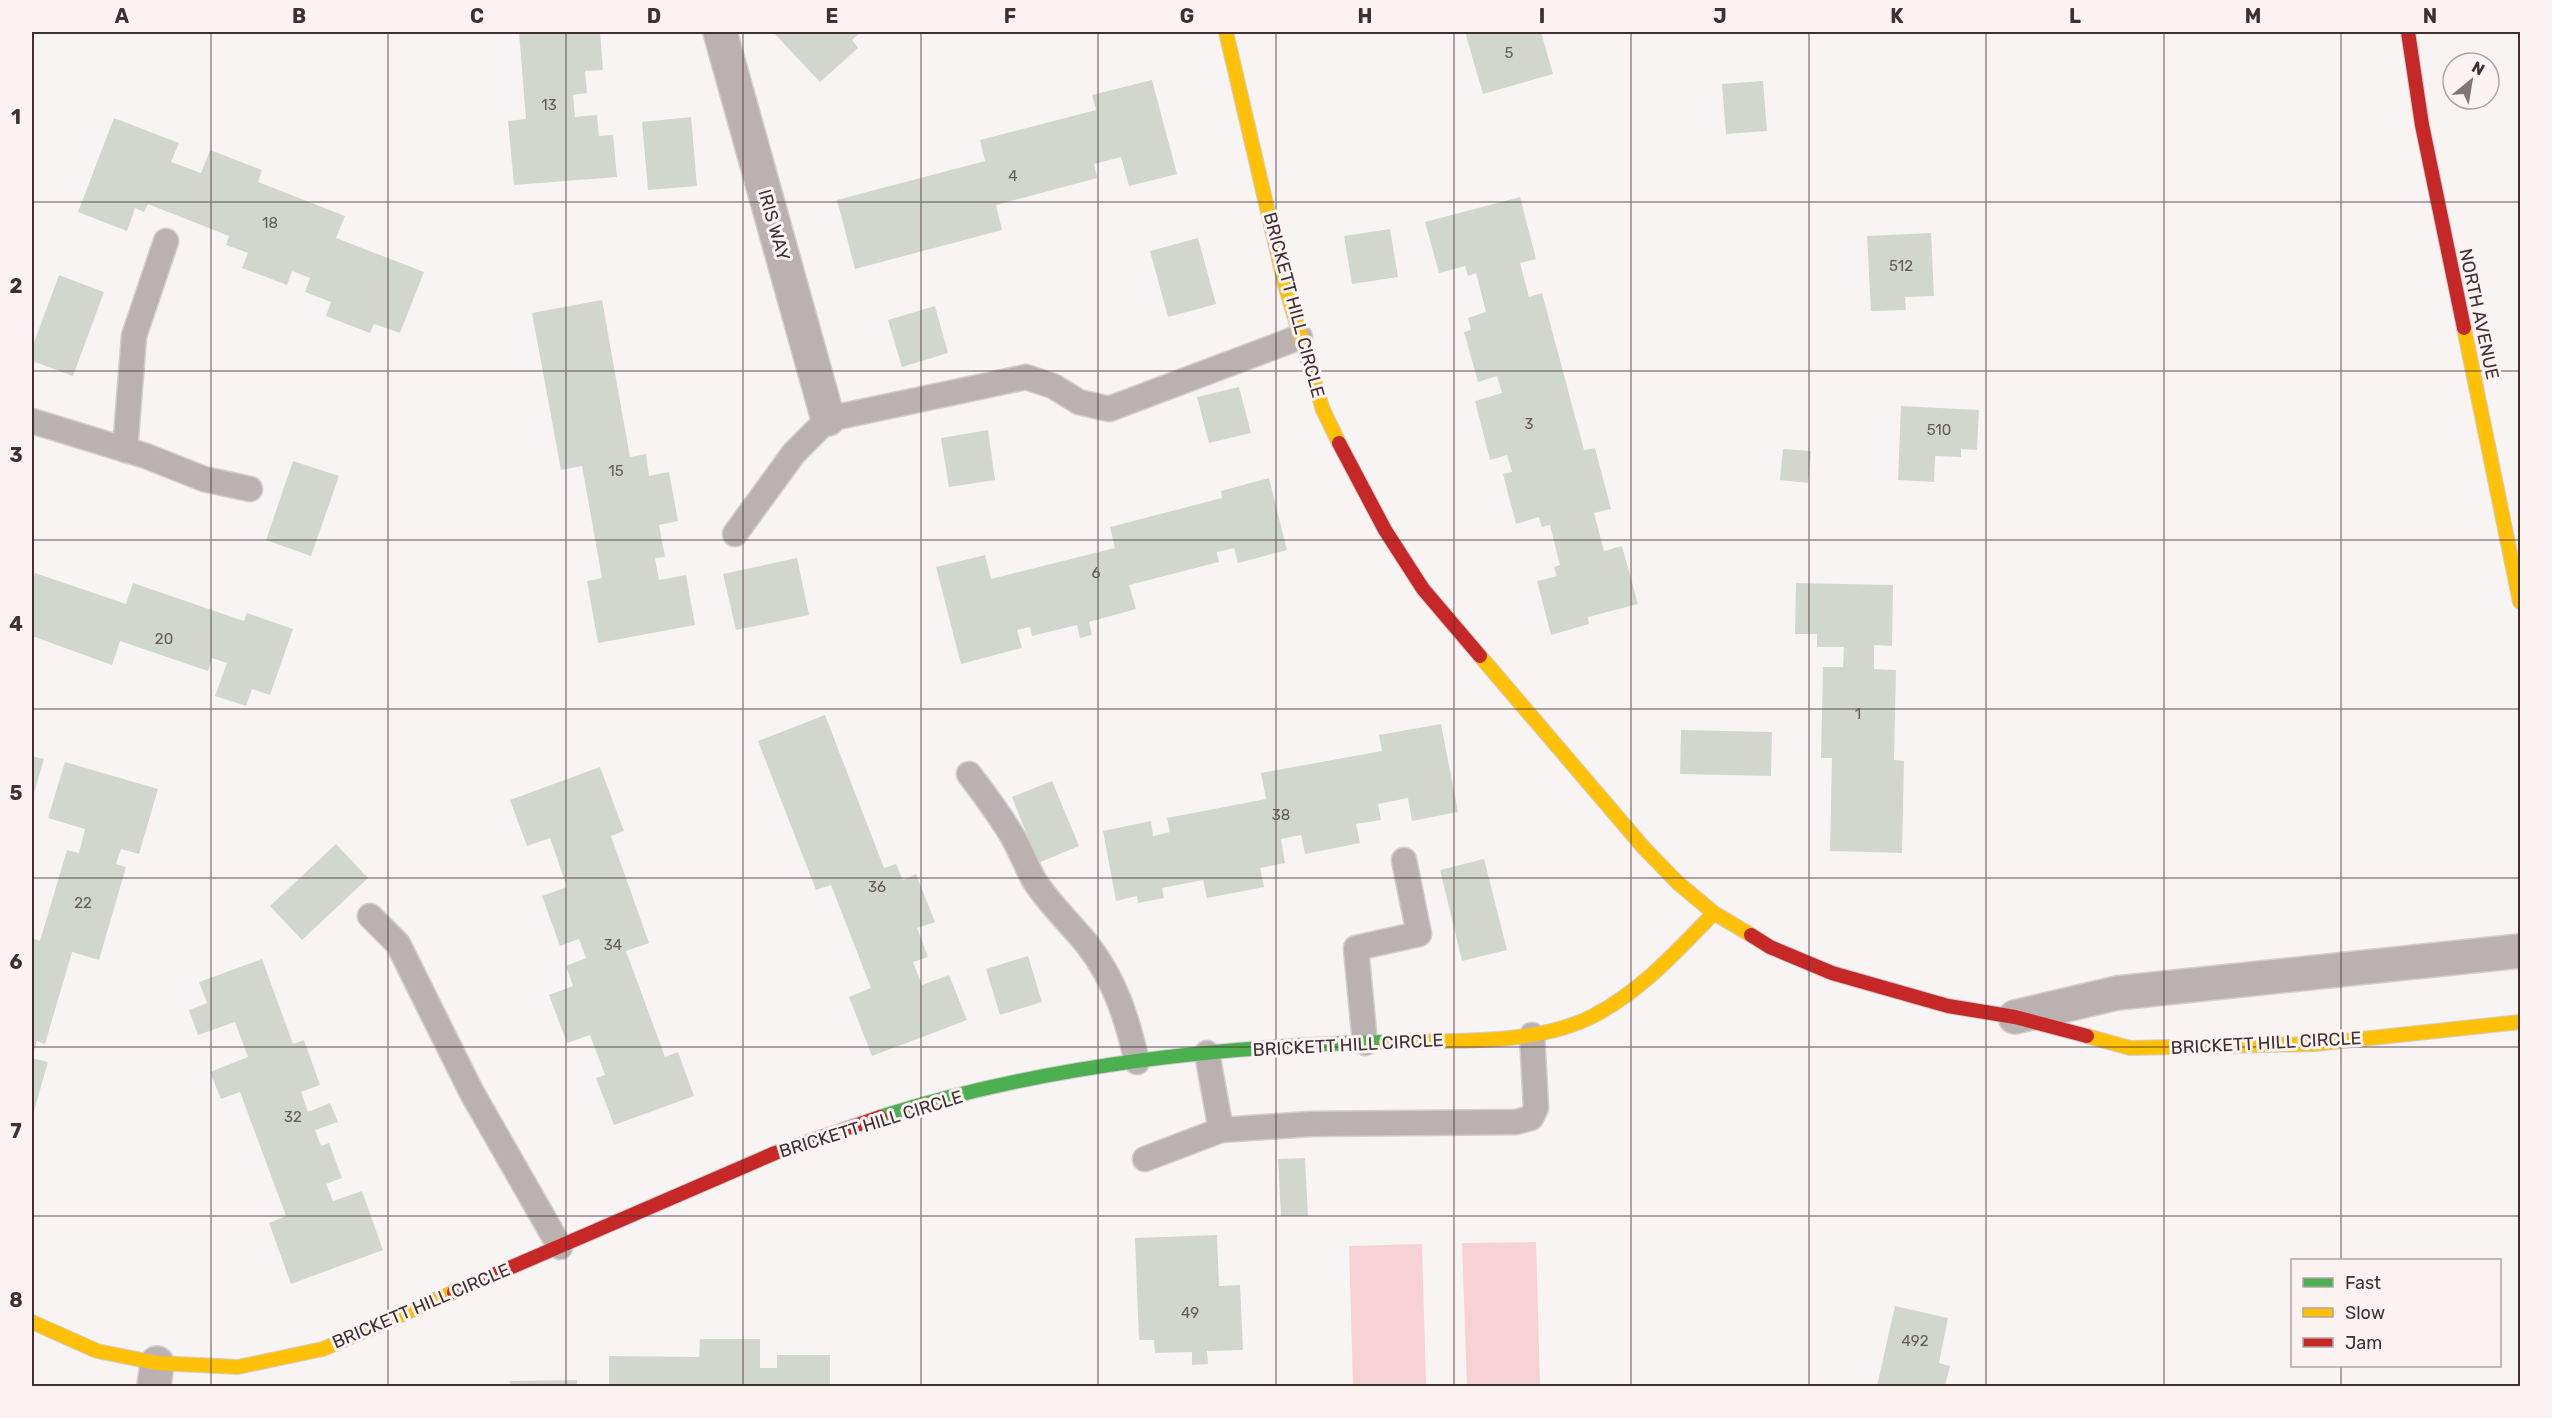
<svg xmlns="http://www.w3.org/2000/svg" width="2552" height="1418" font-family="Rubik,sans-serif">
  <rect width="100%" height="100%" fill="#f9f4f4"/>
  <g fill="#f6d2d5">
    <polygon points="1536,1242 1540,1386 1467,1386 1462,1243"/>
    <polygon points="1422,1244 1426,1386 1353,1386 1349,1246"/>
  </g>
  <g fill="#d1d7ce">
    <polygon points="519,32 600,32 603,70 585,71 587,93 573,95 575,117 597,115 599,136 613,135 617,177 514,185 508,121 526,119"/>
    <polygon points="773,32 861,32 852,40 858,48 820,82"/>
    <polygon points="1465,32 1541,32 1553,74 1483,94"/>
    <polygon points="1152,80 1177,174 1129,186 1121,157 1094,164 1097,178 996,205 1002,230 855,269 837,200 985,161 980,140 1096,110 1092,95"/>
    <polygon points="1763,81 1767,131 1726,134 1722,84"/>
    <polygon points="691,117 697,186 648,190 642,122"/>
    <polygon points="114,118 179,143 171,162 201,173 210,150 262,170 258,182 345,216 336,238 424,272 400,333 374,324 370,333 326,316 331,302 305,292 310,278 292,271 287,285 242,268 248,253 226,245 229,236 148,204 144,212 135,208 127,231 78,212"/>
    <polygon points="1520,197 1536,259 1520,263 1529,297 1542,293 1584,450 1595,448 1611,509 1594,513 1604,551 1622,546 1638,604 1588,617 1589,624 1551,635 1537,581 1557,576 1554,567 1560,565 1550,525 1542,527 1539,517 1516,524 1503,474 1512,472 1507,455 1490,460 1475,401 1502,393 1497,376 1478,382 1464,332 1471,330 1468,318 1486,312 1476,273 1468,276 1465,266 1439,273 1425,222"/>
    <polygon points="1390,229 1398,277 1352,284 1344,236"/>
    <polygon points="1931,233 1934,296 1905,297 1906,310 1871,311 1867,236"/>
    <polygon points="1198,238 1216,304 1168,317 1150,251"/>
    <polygon points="59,275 104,292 73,376 32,361 32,348"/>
    <polygon points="602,300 630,457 646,454 649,476 669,472 678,521 659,525 665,557 655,558 659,580 686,575 695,625 598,643 587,581 602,578 582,466 561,470 532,313"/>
    <polygon points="935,306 948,353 902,367 888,320"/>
    <polygon points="1239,387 1251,433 1209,443 1197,397"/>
    <polygon points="1901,406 1979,410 1977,450 1961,449 1961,457 1935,456 1934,482 1898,480"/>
    <polygon points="988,430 995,480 949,487 941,438"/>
    <polygon points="1783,449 1811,451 1808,483 1780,480"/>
    <polygon points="293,461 339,476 311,556 266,540"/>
    <polygon points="1269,478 1287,550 1238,563 1234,548 1217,552 1219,562 1129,585 1136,609 1089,622 1092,635 1080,638 1077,625 1032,636 1030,627 1017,630 1022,648 961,664 936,567 985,555 991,579 1115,548 1110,527 1222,498 1221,491"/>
    <polygon points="797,558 809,615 736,630 723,574"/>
    <polygon points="35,573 126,604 133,583 244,621 247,613 293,629 270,695 252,689 246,706 215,696 227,663 212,658 208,671 120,641 112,665 32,636 32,583"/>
    <polygon points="1796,583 1893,585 1892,646 1874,645 1874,669 1896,670 1894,760 1904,761 1902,853 1830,851 1832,758 1821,758 1823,667 1843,667 1844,647 1817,647 1817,634 1795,634"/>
    <polygon points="825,715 884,868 896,864 903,880 916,874 935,922 917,928 928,957 913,962 922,985 949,975 967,1020 872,1056 849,997 871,988 831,885 816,890 758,741"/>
    <polygon points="1441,724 1458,812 1412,821 1408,798 1378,804 1381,820 1356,824 1360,843 1305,854 1301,835 1281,839 1285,863 1260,868 1264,887 1207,898 1203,880 1162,888 1164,898 1138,903 1137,896 1116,901 1103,831 1151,821 1153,836 1170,832 1167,818 1266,799 1261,773 1382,751 1379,735"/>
    <polygon points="1681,730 1772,732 1771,776 1680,774"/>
    <polygon points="32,756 44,759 32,800"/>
    <polygon points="65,762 158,789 139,854 121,849 116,864 126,867 99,960 72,952 45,1044 37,1041 32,1056 32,938 40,941 67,850 79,853 85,829 48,818"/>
    <polygon points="600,767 624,831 611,836 649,943 626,951 665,1057 678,1052 694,1096 614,1125 596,1078 605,1075 590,1035 567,1043 549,995 573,986 566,966 586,958 579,939 560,946 542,896 567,887 550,838 527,846 510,800"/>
    <polygon points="1052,781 1079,846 1038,863 1012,797"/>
    <polygon points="336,844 368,878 302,940 270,906"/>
    <polygon points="1484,859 1507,950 1462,961 1440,870"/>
    <polygon points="1028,956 1042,1002 1000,1015 986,969"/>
    <polygon points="262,959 293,1044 304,1040 320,1085 301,1092 308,1112 330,1103 338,1122 315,1130 321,1146 329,1143 342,1178 326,1184 333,1201 362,1191 383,1250 291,1284 269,1223 286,1216 240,1092 221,1099 210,1072 248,1057 235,1022 198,1035 189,1010 207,1003 199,982"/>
    <polygon points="32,1058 48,1062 34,1111 32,1110"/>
    <polygon points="1305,1158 1308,1216 1281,1216 1278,1159"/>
    <polygon points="1217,1235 1219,1286 1240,1285 1243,1350 1207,1351 1208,1364 1192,1365 1192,1352 1155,1353 1154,1340 1139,1340 1135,1238"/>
    <polygon points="1895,1306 1948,1318 1939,1363 1950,1366 1945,1386 1877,1386"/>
    <polygon points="700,1339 760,1339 760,1368 777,1368 777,1355 830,1355 830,1386 609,1386 609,1356 699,1357"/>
    <polygon points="577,1380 577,1386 510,1386 510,1381"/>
  </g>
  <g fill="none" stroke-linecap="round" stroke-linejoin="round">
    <g stroke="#d3cece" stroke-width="27">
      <g id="lane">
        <polyline points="32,421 146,456 204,479 250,489"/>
        <polyline points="125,450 134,336 166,241"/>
        <polyline points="735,534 794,453 828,419 1026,377 1053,386 1079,402 1109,409 1300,337"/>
        <path d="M969 774C985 795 1001 816 1014 839 1021 852 1027 867 1034 880 1049 904 1070 923 1087 944 1115 980 1127 1018 1137 1062"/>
        <polyline points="370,916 398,944 472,1093 560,1247"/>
        <polyline points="1365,1043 1356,948 1419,934 1404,860"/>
        <polyline points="1207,1053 1221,1130 1310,1124 1516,1122 1531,1118 1536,1108 1532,1035"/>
        <polyline points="1145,1159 1221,1130"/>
      </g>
    </g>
    <g stroke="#d3cece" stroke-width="36">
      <g id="street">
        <polyline points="720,32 828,419"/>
        <polyline points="2015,1017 2117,993 2520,951"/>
        <polyline points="154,1386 157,1363"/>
      </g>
    </g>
    <g stroke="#d3cece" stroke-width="16">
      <path id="fast" d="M880 1117C1041 1066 1219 1046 1386 1042"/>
    </g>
    <g stroke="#d3cece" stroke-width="16">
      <g id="slow">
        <polyline points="1226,32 1285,285 1323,410 1339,443"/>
        <polyline points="2464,328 2520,602"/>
        <polyline points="1480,656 1644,848 1678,883 1714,913 1751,935"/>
        <polyline points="2087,1036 2130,1048 2315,1044 2520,1022"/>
        <path d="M1386 1042C1450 1040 1535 1046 1593 1016 1641 991 1677 951 1714 913"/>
        <polyline points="32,1322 97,1351 157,1363 238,1367 323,1349 454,1292"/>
      </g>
    </g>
    <g stroke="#d3cece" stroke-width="16">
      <g id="jam">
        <polyline points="2408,32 2422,125 2464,328"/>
        <polyline points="1339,443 1385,530 1423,589 1480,656"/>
        <polyline points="1751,935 1770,947 1832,973 1948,1006 2015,1017 2087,1036"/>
        <polyline points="454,1292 775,1153 880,1117"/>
      </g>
    </g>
    <use href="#lane" stroke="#bbb1b1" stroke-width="24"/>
    <use href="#street" stroke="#bbb1b1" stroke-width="33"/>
    <use href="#fast" stroke="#4caf50" stroke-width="14"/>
    <use href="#slow" stroke="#ffc107" stroke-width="14"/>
    <use href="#jam" stroke="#c62828" stroke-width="14"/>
  </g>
  <path fill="none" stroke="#413031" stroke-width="1.5" stroke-opacity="0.55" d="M211 32V1386M388 32V1386M566 32V1386M743 32V1386M921 32V1386M1098 32V1386M1276 32V1386M1454 32V1386M1631 32V1386M1809 32V1386M1986 32V1386M2164 32V1386M2341 32V1260M32 202H2520M32 371H2520M32 540H2520M32 709H2520M32 878H2520M32 1047H2520M32 1216H2520M2341 1366V1386"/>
  <g text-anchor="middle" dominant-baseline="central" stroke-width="6" stroke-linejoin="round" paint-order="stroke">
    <g font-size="15" fill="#655a58">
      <text x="1509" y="53">5</text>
      <text x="549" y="105">13</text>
      <text x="1013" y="176">4</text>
      <text x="270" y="223">18</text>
      <text x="1901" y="266">512</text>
      <text x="1529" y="424">3</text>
      <text x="1939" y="430">510</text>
      <text x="616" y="471">15</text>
      <text x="1096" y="573">6</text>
      <text x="164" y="639">20</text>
      <text x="1858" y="714">1</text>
      <text x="1281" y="815">38</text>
      <text x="877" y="887">36</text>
      <text x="83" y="903">22</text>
      <text x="613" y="945">34</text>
      <text x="293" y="1117">32</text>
      <text x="1190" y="1313">49</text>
      <text x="1915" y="1341">492</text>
    </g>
    <g font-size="18" fill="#413031" stroke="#fbf2f2">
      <text transform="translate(774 225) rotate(74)">IRIS WAY</text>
      <text transform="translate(1294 305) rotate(75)">BRICKETT HILL CIRCLE</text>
      <text transform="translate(2479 314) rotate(78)">NORTH AVENUE</text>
      <text transform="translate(2266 1043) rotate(-3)">BRICKETT HILL CIRCLE</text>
      <text transform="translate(1348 1045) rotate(-3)">BRICKETT HILL CIRCLE</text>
      <text transform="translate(871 1124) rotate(-17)">BRICKETT HILL CIRCLE</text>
      <text transform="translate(421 1306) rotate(-23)">BRICKETT HILL CIRCLE</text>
    </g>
  </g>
  <rect width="2552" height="1418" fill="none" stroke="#fbf2f2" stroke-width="66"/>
  <rect x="2291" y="1259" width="210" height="108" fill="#fbf2f2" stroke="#b1a4a5" stroke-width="1.5"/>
  <rect x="2303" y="1278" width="30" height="9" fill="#4caf50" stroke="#b1a4a5" stroke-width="1.5"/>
  <text x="2345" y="1289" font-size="18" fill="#413031">Fast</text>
  <rect x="2303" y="1308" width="30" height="9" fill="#ffc107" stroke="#b1a4a5" stroke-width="1.5"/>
  <text x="2345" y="1319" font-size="18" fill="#413031">Slow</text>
  <rect x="2303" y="1338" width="30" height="9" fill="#c62828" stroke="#b1a4a5" stroke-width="1.5"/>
  <text x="2345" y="1349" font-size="18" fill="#413031">Jam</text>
  <g transform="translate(2471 81) rotate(30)"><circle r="28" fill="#fbf2f2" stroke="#b1a4a5" stroke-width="1.5"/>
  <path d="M0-4.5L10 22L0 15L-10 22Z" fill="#817575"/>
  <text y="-9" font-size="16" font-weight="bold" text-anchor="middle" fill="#413031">N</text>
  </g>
  <rect x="33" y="33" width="2486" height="1352" fill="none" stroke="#413031" stroke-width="2"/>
  <g font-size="20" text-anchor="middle" font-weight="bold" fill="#413031">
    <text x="122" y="23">A</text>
    <text x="299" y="23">B</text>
    <text x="477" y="23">C</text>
    <text x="654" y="23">D</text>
    <text x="832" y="23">E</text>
    <text x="1010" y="23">F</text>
    <text x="1187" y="23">G</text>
    <text x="1365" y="23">H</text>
    <text x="1542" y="23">I</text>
    <text x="1720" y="23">J</text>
    <text x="1897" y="23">K</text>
    <text x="2075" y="23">L</text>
    <text x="2253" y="23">M</text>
    <text x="2430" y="23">N</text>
    <text x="16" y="124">1</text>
    <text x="16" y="293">2</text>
    <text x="16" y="462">3</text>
    <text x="16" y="631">4</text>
    <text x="16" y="800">5</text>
    <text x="16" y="969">6</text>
    <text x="16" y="1138">7</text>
    <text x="16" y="1307">8</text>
  </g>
</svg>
